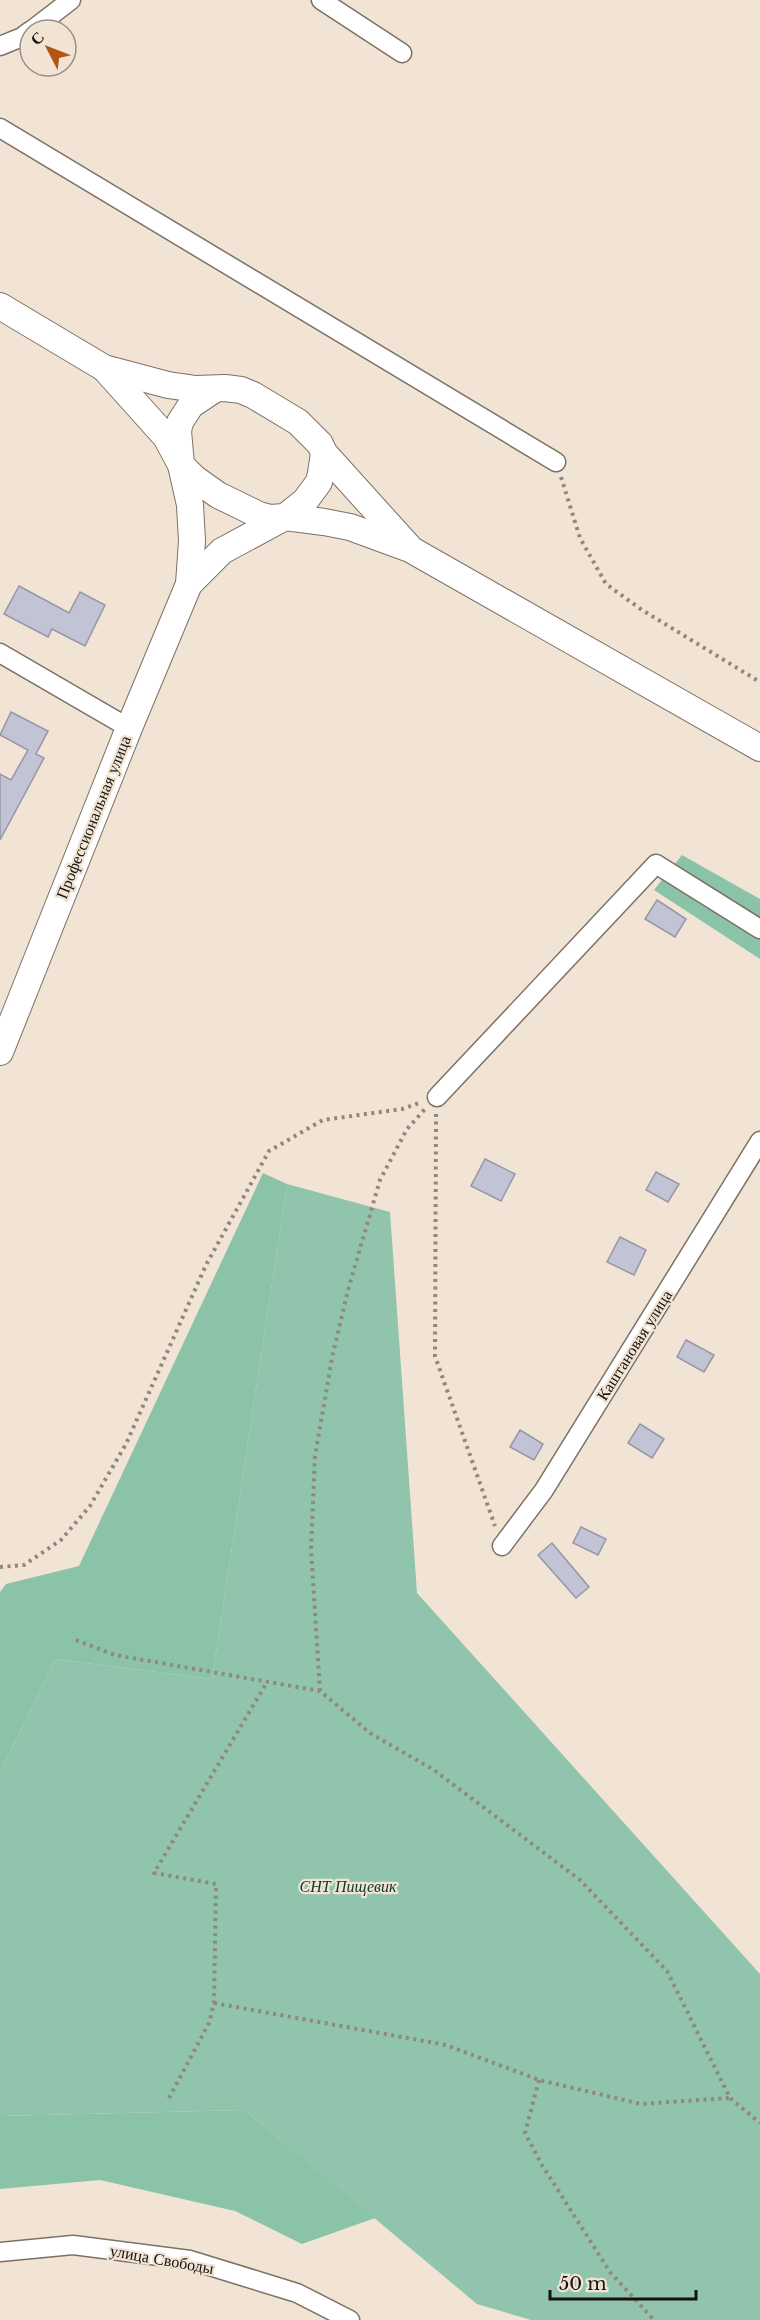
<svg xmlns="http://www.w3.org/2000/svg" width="760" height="2320" font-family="'Libre Baskerville',serif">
  <rect width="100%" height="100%" fill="#f1e4d5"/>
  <polygon fill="#91c4ac" points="287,1184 390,1212 417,1593 760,1974 760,2320 531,2320 477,2304 245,2110 0,2116 0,1773 55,1659 212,1679"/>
  <g fill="#8bc3a9">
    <polygon points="682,855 760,899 760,959 654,890"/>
    <polygon points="263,1173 287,1184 212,1679 55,1659 0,1773 0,1592 6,1584 79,1566"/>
    <polygon points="245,2110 375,2218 302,2244 235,2211 100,2180 0,2189 0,2116"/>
  </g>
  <g fill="#c2c3d4" stroke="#9696a7" stroke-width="1.5">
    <polygon points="19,586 69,613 80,592 105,605 85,646 52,629 48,637 4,614"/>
    <polygon points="11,712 48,731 36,754 44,758 0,840 0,774 11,780 28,750 0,735"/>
    <polygon points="657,900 686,919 675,937 645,919"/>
    <polygon points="485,1159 515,1174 501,1201 471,1186"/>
    <polygon points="656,1172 679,1184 668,1202 646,1190"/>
    <polygon points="620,1237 646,1250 634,1275 607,1262"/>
    <polygon points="686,1340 714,1355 704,1372 677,1357"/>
    <polygon points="640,1424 664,1439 652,1458 628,1443"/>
    <polygon points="520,1430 543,1444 534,1460 510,1447"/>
    <polygon points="581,1527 606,1539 598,1555 573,1543"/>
    <polygon points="552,1543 589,1587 576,1598 538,1555"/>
  </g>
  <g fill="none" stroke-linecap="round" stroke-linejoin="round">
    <g stroke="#7c7164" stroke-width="21">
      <g id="street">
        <polyline points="321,0 402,53"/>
        <polyline points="32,30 71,0"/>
        <polyline points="0,46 22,37 30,31"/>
        <polyline points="0,128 556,462"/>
        <polyline points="0,653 129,728"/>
        <polyline points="437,1097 656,864 760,929"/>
        <polyline points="502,1546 544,1490 760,1141"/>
        <polyline points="0,2252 73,2245 190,2260 297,2293 350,2320"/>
      </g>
    </g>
    <g stroke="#7c7164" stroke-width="28">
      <g id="secondary">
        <polyline points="0,306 104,368 168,385 196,389 225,388 241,390 253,395 298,422 320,444 324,453 321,473 319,482 305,501 285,517 222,551 189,584"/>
        <polyline points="104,368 166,437 181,465 194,478 218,495 259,515 270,518 285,517 324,522 350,527 410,549 760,748"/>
        <polyline points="324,453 408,546"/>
        <polyline points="0,1052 129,728 189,584 192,541 190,505 181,465 178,431 180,422 191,405 215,389"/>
      </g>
    </g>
    <g stroke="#91877d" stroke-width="4" stroke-dasharray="3 4.5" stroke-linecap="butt">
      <polyline points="561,477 580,538 606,584 642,610 760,682"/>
      <polyline points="436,1114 435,1356 495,1526"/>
      <polyline points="0,1567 24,1565 61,1540 90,1506 126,1444 206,1265 269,1151 323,1120 402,1109 422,1102"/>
      <polyline points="76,1640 115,1655 320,1691 370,1733 434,1770 580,1880 667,1971 730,2098 760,2123"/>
      <polyline points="320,1691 311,1549 315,1456 332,1358 348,1290 380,1180 407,1129 426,1108"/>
      <polyline points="214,2003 446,2045 539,2080 641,2104 730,2098"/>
      <polyline points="539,2080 525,2133 542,2165 610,2272 654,2320"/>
      <polyline points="169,2098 209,2023 214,2003 216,1884 154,1873 267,1682"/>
    </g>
    <use href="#street" stroke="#fff" stroke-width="18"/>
    <use href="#secondary" stroke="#fff" stroke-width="26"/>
  </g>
  <g text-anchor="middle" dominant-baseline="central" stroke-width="4.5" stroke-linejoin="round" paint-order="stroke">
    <g font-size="16" fill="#17120d" stroke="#f1e4d5">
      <text transform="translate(93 817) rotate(-68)">Профессиональная улица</text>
      <text transform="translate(634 1345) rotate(-58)">Каштановая улица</text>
      <text transform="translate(162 2259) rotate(10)">улица Свободы</text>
    </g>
    <g font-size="16" font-style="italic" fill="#083928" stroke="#f1e4d5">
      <text x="348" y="1886">СНТ Пищевик</text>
    </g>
  </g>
  <g transform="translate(48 48) rotate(312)"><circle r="28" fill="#f1e4d5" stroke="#9a9085" stroke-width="1.5"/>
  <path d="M0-4.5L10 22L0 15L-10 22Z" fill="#b65511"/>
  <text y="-9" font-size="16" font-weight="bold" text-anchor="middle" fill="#17120d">С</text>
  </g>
  <path d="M550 2290v9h146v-9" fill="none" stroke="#17120d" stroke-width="3"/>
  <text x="559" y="2290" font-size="18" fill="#17120d" stroke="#f1e4d5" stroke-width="4.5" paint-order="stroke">50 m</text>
</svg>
